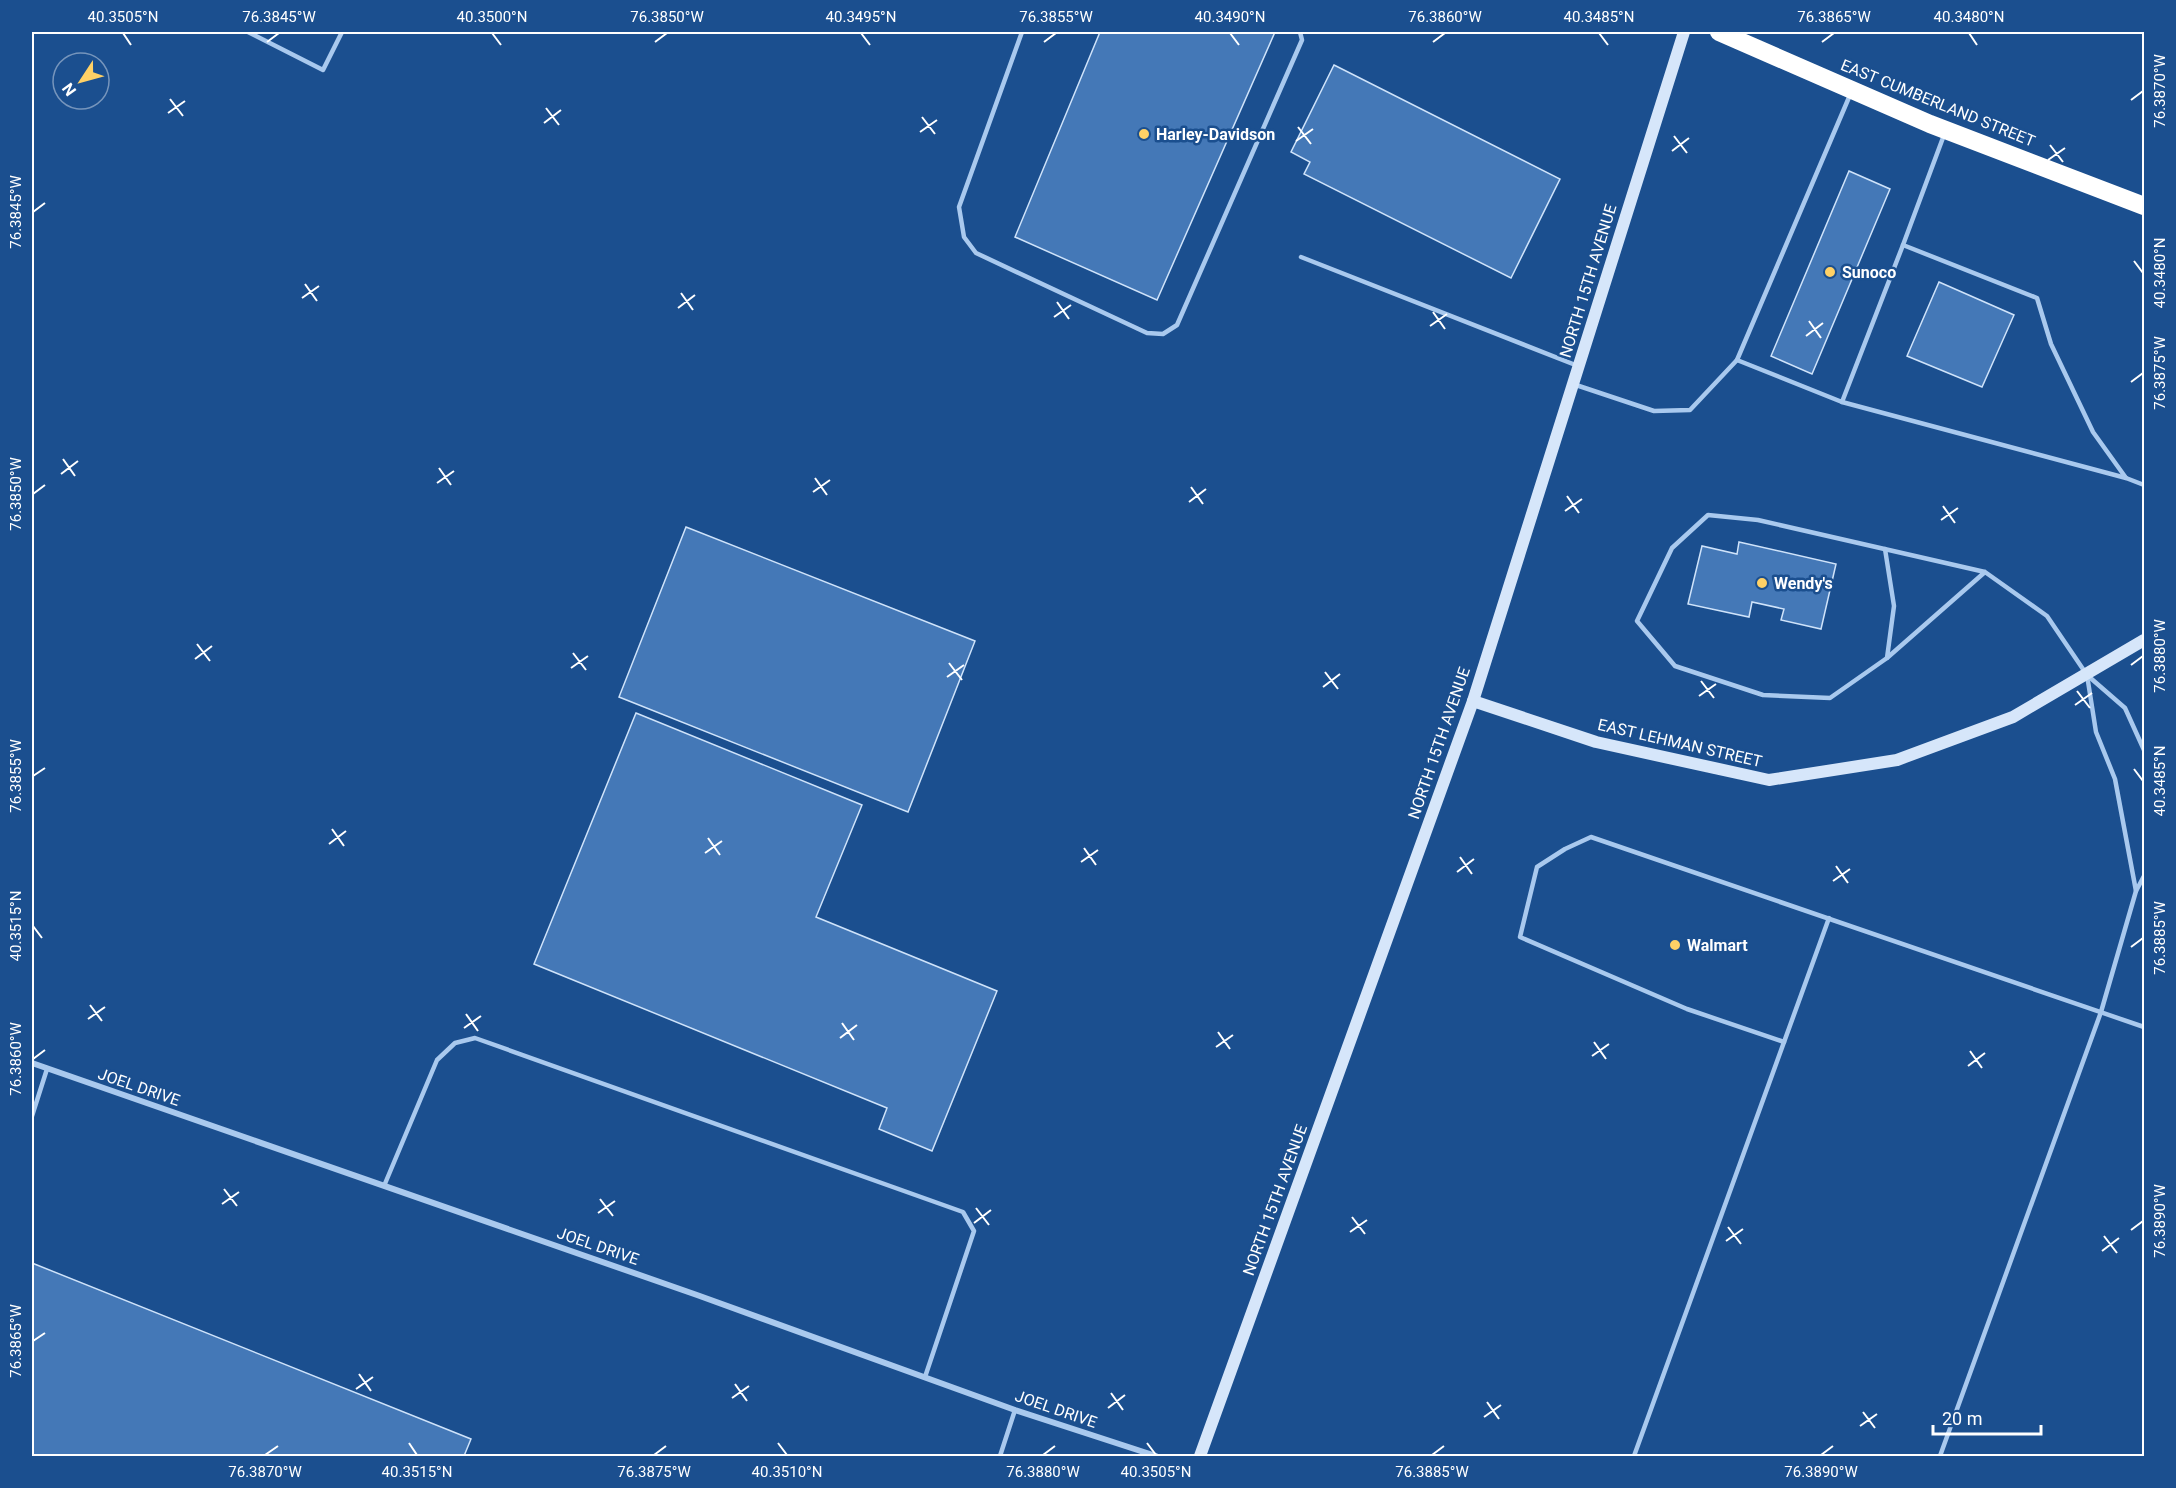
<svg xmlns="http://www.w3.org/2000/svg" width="2176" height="1488" font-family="Roboto,sans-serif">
  <rect width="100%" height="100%" fill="#1b4f8f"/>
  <g fill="#4478b7" stroke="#cfe3fa" stroke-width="1.5">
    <polygon points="1100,32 1275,32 1157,300 1015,237"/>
    <polygon points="1334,65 1560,179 1511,278 1304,174 1310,162 1291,152"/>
    <polygon points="1849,171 1890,189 1812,374 1771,356"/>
    <polygon points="1939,282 2014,315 1982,387 1907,356"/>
    <polygon points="686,527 975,641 908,812 619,697"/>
    <polygon points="1739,542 1836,564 1821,629 1781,620 1784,609 1752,602 1749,617 1688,604 1702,546 1737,554"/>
    <polygon points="636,713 862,805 816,917 997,991 932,1151 879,1129 887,1108 534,964"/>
    <polygon points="32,1263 471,1439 464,1456 32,1456"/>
  </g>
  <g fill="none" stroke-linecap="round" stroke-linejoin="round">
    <g stroke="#a9c9ee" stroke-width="4.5">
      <polyline points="248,32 323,70 342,32"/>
      <polyline points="1022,32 959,207 964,237 976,253 1147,333 1163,334 1177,325 1302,40 1300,32"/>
      <polyline points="1944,135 1903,245 2037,298 2051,344 2093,432 2126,478 2144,485"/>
      <polyline points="1301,257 1578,366"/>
      <polyline points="1737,360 1850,95"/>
      <polyline points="1573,384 1654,411 1690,410 1737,360 1842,402 1903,245"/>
      <polyline points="1842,402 2126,478"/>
      <polyline points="1885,549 1894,606 1887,658"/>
      <polyline points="1985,572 1887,658 1830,698 1763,695 1675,666 1637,621 1672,548 1708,515 1758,520 1985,572 2047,616 2087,675 2125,708 2144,750"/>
      <polyline points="2087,675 2096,732 2115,779 2136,891"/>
      <polyline points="1784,1042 1687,1009 1520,937 1537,867 1565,849 1591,837 2144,1027"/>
      <polyline points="32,1116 47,1069"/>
      <polyline points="384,1186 437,1060 455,1043 475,1038 963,1212 974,1231 925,1377"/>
      <polyline points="1000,1456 1015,1410"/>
      <polyline points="1634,1456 1829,918"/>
      <polyline points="1940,1456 2101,1012 2136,891 2144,876"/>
    </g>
    <polyline stroke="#a9c9ee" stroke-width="6" points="32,1063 697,1295 1015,1410 1156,1456"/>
    <g stroke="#d6e6fa" stroke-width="12">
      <polyline points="1473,701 1596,742 1769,780 1897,760 2013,717 2144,640"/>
      <polyline points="1200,1456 1473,701 1684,32"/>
    </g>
    <polyline stroke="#fff" stroke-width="18" points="1719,32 1930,124 2144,206"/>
  </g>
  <path fill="none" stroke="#fff" stroke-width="2" d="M123 33 131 45M492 33 501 45M861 33 870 45M1230 33 1239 45M1599 33 1608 45M1969 33 1977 45M267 42 279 33M655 42 667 33M1044 42 1056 33M1433 42 1445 33M1822 42 1834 33M170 99 183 116M2131 100 2143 91M546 108 559 125M168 113 185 101M922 117 935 134M544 123 561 110M1298 127 1311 144M920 132 937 120M1674 136 1687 153M1296 141 1313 129M2050 145 2063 162M1672 151 1689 138M2048 160 2065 148M33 212 45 203M2134 261 2143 273M305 284 317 301M681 293 693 310M302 298 319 286M1057 302 1069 319M678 308 695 295M1433 312 1445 329M1054 317 1071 305M1809 321 1821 338M1430 326 1447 314M1806 336 1823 323M2131 382 2143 373M63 459 75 476M439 468 451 485M61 474 78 461M815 478 827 495M437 483 454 471M1191 487 1203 504M813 492 830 480M33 494 45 485M1567 496 1579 513M1189 502 1206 489M1943 506 1955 523M1565 511 1582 499M1941 520 1958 508M197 644 210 661M573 653 586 670M195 659 212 646M949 663 962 680M2131 665 2143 656M571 668 588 656M1325 672 1338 689M947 677 964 665M1701 681 1714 698M1323 687 1340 674M2077 691 2090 708M1699 696 1716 684M2075 705 2092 693M2134 769 2143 781M33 776 45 768M332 829 344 846M708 838 720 855M329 844 346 831M1084 848 1096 865M705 853 722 841M1460 857 1472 874M1081 862 1098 850M1836 866 1848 883M1457 872 1474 859M1833 881 1850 869M33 926 42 938M2131 947 2143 938M90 1005 102 1021M466 1014 478 1031M88 1019 105 1007M842 1023 854 1040M464 1028 481 1016M1218 1032 1230 1049M840 1038 857 1025M1594 1042 1606 1059M1216 1047 1233 1035M1970 1051 1982 1068M1592 1056 1609 1044M33 1059 45 1050M1968 1066 1985 1053M224 1189 237 1206M600 1199 613 1216M222 1204 239 1192M976 1208 989 1225M598 1213 615 1201M1352 1217 1365 1234M974 1223 991 1210M1728 1227 1741 1244M2131 1230 2143 1221M1350 1232 1367 1220M2104 1236 2117 1253M1726 1241 1743 1229M2102 1251 2119 1238M33 1341 45 1333M359 1374 371 1391M735 1384 747 1401M356 1389 373 1377M1111 1393 1123 1410M732 1398 749 1386M1487 1402 1499 1419M1108 1408 1125 1395M1863 1412 1875 1428M1484 1417 1501 1405M1860 1426 1877 1414M409 1443 417 1455M778 1443 787 1455M1147 1443 1156 1455M265 1455 278 1446M654 1455 666 1446M1043 1455 1055 1446M1432 1455 1444 1446M1821 1455 1833 1446"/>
  <g fill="#ffd166" stroke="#1b4f8f" stroke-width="2">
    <circle cx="1144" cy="134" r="6"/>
    <circle cx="1830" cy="272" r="6"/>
    <circle cx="1762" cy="583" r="6"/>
    <circle cx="1675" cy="945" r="6"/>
  </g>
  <g text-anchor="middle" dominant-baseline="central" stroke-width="5" stroke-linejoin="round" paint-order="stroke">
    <g font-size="16" fill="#fff" stroke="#1b4f8f">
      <text transform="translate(1938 103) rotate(22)">EAST CUMBERLAND STREET</text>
      <text transform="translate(1588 281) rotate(-73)">NORTH 15TH AVENUE</text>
      <text transform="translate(1439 743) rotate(-71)">NORTH 15TH AVENUE</text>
      <text transform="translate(1680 743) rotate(13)">EAST LEHMAN STREET</text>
      <text transform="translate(139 1087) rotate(19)">JOEL DRIVE</text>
      <text transform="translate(1275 1200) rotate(-70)">NORTH 15TH AVENUE</text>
      <text transform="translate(598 1246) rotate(19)">JOEL DRIVE</text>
      <text transform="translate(1056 1409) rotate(19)">JOEL DRIVE</text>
    </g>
    <g font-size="16" font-weight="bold" fill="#fff" stroke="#1b4f8f" text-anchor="start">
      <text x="1156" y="134">Harley-Davidson</text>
      <text x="1842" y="272">Sunoco</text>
      <text x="1774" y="583">Wendy's</text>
      <text x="1687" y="945">Walmart</text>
    </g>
  </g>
  <rect width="2176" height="1488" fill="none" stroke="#1b4f8f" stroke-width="66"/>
  <g transform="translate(81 81) rotate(234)"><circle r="28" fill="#1b4f8f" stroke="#7695bc" stroke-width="1.5"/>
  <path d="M0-4.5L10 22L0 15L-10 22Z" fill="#ffd166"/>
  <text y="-9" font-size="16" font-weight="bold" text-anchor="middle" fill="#ffffff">N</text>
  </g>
  <path d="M1933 1425v9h108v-9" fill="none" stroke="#ffffff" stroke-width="3"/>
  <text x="1942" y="1425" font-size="18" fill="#ffffff" stroke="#1b4f8f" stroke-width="4.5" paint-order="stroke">20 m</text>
  <rect x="33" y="33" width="2110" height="1422" fill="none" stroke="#fff" stroke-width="2"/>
  <g font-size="15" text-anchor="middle" fill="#fff">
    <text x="123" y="22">40.3505°N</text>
    <text x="279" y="22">76.3845°W</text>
    <text x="492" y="22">40.3500°N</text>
    <text x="667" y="22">76.3850°W</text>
    <text x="861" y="22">40.3495°N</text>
    <text x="1056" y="22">76.3855°W</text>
    <text x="1230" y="22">40.3490°N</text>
    <text x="1445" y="22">76.3860°W</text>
    <text x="1599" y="22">40.3485°N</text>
    <text x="1834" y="22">76.3865°W</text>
    <text x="1969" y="22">40.3480°N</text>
    <text transform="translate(2160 91) rotate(-90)" y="5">76.3870°W</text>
    <text transform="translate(16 212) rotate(-90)" y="5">76.3845°W</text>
    <text transform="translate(2160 273) rotate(-90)" y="5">40.3480°N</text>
    <text transform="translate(2160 373) rotate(-90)" y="5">76.3875°W</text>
    <text transform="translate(16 494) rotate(-90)" y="5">76.3850°W</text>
    <text transform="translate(2160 656) rotate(-90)" y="5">76.3880°W</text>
    <text transform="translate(16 776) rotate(-90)" y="5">76.3855°W</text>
    <text transform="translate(2160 781) rotate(-90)" y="5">40.3485°N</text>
    <text transform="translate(16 926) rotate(-90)" y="5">40.3515°N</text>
    <text transform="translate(2160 938) rotate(-90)" y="5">76.3885°W</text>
    <text transform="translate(16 1059) rotate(-90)" y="5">76.3860°W</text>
    <text transform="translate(2160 1221) rotate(-90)" y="5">76.3890°W</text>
    <text transform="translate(16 1341) rotate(-90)" y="5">76.3865°W</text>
    <text x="265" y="1477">76.3870°W</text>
    <text x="417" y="1477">40.3515°N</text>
    <text x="654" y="1477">76.3875°W</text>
    <text x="787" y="1477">40.3510°N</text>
    <text x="1043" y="1477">76.3880°W</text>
    <text x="1156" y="1477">40.3505°N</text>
    <text x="1432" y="1477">76.3885°W</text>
    <text x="1821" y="1477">76.3890°W</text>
  </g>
</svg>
